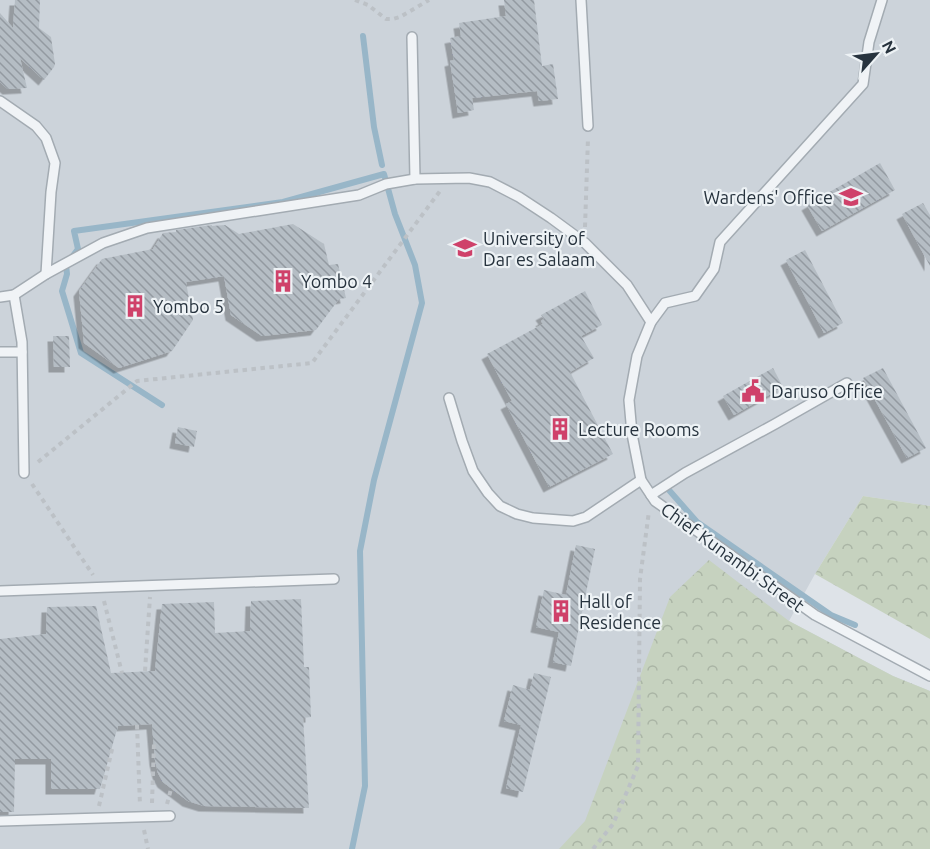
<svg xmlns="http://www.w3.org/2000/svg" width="930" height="849" font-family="Ubuntu,sans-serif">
  <defs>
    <pattern id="forest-crowns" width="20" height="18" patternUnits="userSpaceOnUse" patternTransform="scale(1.5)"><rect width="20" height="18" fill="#c6d2bf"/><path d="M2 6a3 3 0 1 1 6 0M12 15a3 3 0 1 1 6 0" fill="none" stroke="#aab5a5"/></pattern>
    <pattern id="building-back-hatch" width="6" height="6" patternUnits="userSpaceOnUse" patternTransform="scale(1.5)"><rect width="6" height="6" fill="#b5bdc4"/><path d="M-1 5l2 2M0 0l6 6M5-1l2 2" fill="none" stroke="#939aa1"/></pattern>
    <filter id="shadow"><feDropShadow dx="-5.5" dy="5.5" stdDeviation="0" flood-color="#0004"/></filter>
  </defs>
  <rect width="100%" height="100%" fill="#dee3e8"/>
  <polygon fill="#ccd3da" points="0,0 930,0 930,506 863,496 815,574 789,621 893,676 930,691 930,849 0,849"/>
  <g fill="url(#forest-crowns)">
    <polygon points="863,496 930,506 930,639 815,574"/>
    <polygon points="709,560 789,621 893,676 930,691 930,849 559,849 585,821 670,597"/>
  </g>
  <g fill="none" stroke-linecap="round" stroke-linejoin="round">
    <g stroke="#98b6c8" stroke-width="6">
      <polyline points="363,36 374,127 382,165"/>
      <polyline points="162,405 81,353 62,291 67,274 66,265 78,249 74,231 283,202 384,174 395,214 415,265 422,303 374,480 360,551 365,786 352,849"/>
      <polyline points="668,489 697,522 831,615 855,625"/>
    </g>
  </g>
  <g fill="url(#building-back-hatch)" filter="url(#shadow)">
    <polygon points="15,0 40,0 39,28 51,37 55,64 54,67 44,80 20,58 27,88 8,89 0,82 0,13 13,28"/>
    <polygon points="504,0 534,0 542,66 553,64 558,99 539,101 537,91 472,98 474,110 458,113 450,61 454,60 450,38 461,36 459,23 506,16"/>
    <polygon points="880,163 895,190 822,231 807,205"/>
    <polygon points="923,203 930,215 930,266 902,214"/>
    <polygon points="293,224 324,244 329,265 338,264 346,298 339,299 316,330 262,336 231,315 224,276 186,282 193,320 172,351 119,368 84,343 79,291 102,259 153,249 163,233 176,232 176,230 212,225 212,226 225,225 239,234"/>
    <polygon points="805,250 843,323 824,333 786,260"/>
    <polygon points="585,291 602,325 581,336 594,358 570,372 613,454 549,487 506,404 512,401 487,354 543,324 541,321 544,319 541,315"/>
    <polygon points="53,336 69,336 70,367 54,367"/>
    <polygon points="773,368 783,387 734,415 723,396"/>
    <polygon points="883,368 926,448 907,458 863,378"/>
    <polygon points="178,427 197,431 194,447 175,443"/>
    <polygon points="576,545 595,549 571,666 553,662 559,632 536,627 544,590 566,595"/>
    <polygon points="301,599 304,667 309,667 311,717 303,718 309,808 204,806 188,801 163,782 158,773 155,760 152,724 118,726 100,789 51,789 51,759 15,759 14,812 0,812 0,639 46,634 47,607 96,606 111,673 155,671 162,604 214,602 215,633 250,631 251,601"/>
    <polygon points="534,673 551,677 523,792 506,788 521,725 504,721 513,685 530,690"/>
  </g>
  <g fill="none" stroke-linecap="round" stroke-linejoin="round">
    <g stroke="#a3abb2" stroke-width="12">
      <g id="service">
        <polyline points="581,0 588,126"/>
        <polyline points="882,0 869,42 863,84 720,242 714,269 695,296 665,303 651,322 637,356 629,400 632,434 641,480 655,501 815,615 930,676"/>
        <polyline points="412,37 415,179"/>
        <polyline points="0,101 36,126 46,138 55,163 51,192 46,274"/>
        <polyline points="14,295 22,342 24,473"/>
        <polyline points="0,297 14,295 46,274 103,243 147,228 359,195 386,184 415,179 469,178 490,182 519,197 551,218 585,243 627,285 651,322"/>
        <polyline points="0,352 22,352"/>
        <polyline points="449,398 462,441 473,471 488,493 500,506 517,514 533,518 573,521 586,517 641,480"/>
        <polyline points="651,495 685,473 775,424 847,383"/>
        <polyline points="0,591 334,579"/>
        <polyline points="0,821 170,816"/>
      </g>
    </g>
    <g stroke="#bcc1c6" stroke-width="4" stroke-dasharray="4.5 4.5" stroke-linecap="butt">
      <polyline points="355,0 368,5 386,19 393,19 400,17 429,0"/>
      <polyline points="585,227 588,138"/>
      <polyline points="38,462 137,381 312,363 440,191"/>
      <polyline points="32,484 93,575"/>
      <polyline points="104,601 122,673"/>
      <polyline points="145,671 150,597"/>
      <polyline points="137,725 140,805"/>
      <polyline points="152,803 154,743"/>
      <polyline points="167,804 171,789"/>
      <polyline points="99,806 113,745"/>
      <polyline points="144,830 148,849"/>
      <polyline points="593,849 613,824 638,766 640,579 649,511"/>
    </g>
    <use href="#service" stroke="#f0f3f6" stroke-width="9"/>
  </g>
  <defs>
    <g id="university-bare" transform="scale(1.8)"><path d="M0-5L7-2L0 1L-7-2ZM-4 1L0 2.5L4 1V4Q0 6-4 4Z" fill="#cf416a" stroke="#edf2f5" stroke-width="2.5" paint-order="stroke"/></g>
    <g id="building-bare" transform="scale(1.8)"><path d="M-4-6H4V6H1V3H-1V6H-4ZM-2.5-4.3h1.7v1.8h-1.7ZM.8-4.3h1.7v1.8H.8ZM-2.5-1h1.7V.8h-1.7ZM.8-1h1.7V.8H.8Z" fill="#cf416a" stroke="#edf2f5" stroke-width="2.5" paint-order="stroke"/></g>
    <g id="civic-bare" transform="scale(1.8)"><path d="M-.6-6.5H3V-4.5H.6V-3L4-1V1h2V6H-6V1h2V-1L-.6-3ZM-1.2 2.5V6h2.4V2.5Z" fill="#cf416a" stroke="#edf2f5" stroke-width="2.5" paint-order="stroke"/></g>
  </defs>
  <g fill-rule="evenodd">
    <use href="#university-bare" x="851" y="197"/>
    <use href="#university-bare" x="465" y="248"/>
    <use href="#building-bare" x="283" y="281"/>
    <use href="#building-bare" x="135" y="306"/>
    <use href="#civic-bare" x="753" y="391"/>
    <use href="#building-bare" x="560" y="429"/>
    <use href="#building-bare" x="561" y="611"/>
  </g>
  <g text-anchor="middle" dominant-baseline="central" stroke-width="4.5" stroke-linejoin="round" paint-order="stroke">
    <g font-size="18" fill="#27333e" stroke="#edf2f5" text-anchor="start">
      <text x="833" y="197" text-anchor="end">Wardens' Office</text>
      <text x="483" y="238">University of<tspan x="483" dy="21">Dar es Salaam</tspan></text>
      <text x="301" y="281">Yombo 4</text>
      <text x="153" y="306">Yombo 5</text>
      <text x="771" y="391">Daruso Office</text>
      <text x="578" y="429">Lecture Rooms</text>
      <text x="579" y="601">Hall of<tspan x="579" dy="21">Residence</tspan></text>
    </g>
    <g font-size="18" fill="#27333e" stroke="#edf2f5">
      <text transform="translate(733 557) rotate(36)">Chief Kunambi Street</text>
    </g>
  </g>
  <g transform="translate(876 54) rotate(62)" stroke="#edf2f5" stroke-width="4.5" paint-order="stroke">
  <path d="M0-4.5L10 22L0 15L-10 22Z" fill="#27333e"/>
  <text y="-9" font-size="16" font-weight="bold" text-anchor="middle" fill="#27333e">N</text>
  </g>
</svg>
